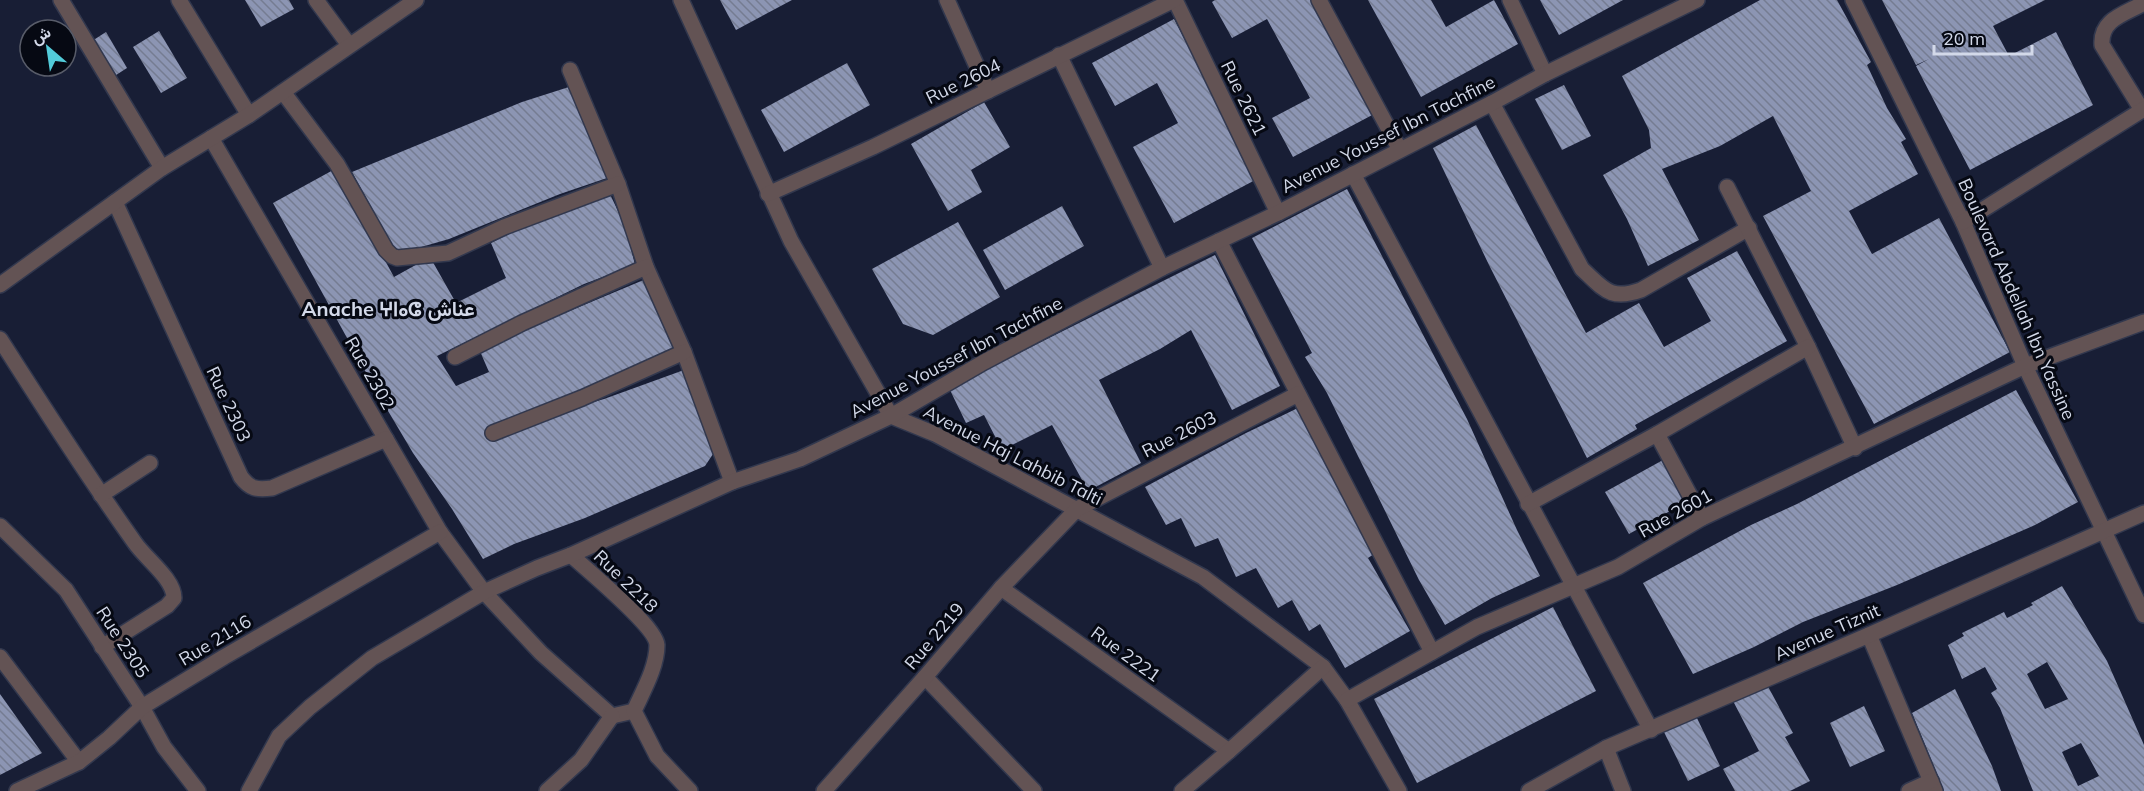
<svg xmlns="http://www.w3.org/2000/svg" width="2144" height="791" font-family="Mulish,Vazirmatn,'Noto Sans Tifinagh',sans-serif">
  <defs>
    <pattern id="building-back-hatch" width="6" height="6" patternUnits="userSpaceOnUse" patternTransform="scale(1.5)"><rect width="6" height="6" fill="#8c95b3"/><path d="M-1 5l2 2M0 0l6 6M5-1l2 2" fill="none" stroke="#757c92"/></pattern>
  </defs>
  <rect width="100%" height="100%" fill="#181e35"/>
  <g fill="url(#building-back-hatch)" fill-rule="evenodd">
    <polygon points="245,0 289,0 294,9 261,27"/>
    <polygon points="720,0 792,0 736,30"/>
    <polygon points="1215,0 1316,0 1376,113 1293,157 1272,118 1310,98 1267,19 1232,38 1212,2"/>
    <polygon points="1368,0 1431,0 1446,27 1494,0 1518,44 1421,97"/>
    <polygon points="1540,0 1623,0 1559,35"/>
    <polygon points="1760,0 1837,0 1871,62 1867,65 1887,108 1906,139 1901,142 1918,174 1849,211 1872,254 1939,218 2010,352 1874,424 1763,216 1811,191 1773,116 1720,146 1662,169 1699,240 1648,266 1627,219 1603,175 1651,148 1649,130 1622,76"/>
    <polygon points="1882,0 2045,0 1993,26 2009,56 2056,32 2093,105 1970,170 1916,66 1929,59 1916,65"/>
    <polygon points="1174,19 1259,178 1174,223 1133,147 1178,123 1157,83 1115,106 1092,63"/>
    <polygon points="159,31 187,78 161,93 133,47"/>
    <polygon points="106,32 127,68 113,77 92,41"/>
    <polygon points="847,63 870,105 784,152 761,110"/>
    <polygon points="1564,85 1591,136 1562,150 1535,99"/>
    <polygon points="572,86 610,177 560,194 449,239 397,254 352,172 522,102"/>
    <polygon points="984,102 1010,147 971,170 982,192 948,211 911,144"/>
    <polygon points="1476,125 1586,333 1639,303 1664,347 1711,321 1687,278 1737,251 1787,341 1635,425 1637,429 1587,458 1489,265 1433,148"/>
    <polygon points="335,169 394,277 430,257 456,303 506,278 491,243 549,213 608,190 626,228 635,265 584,284 437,356 456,386 489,372 479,349 646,279 676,351 537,419 604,399 684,370 717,448 705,466 585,518 514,544 483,559 452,509 413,453 375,389 273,203"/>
    <polygon points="1347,189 1467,419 1517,530 1540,576 1492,598 1445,625 1419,580 1327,393 1305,357 1312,353 1252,238"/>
    <polygon points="1062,206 1084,246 1005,290 983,250"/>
    <polygon points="958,222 1000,297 933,335 903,324 872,269"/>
    <polygon points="1215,255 1280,386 1232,410 1191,330 1160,349 1099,380 1141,463 1088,491 1052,425 1002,450 984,415 966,423 949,388"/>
    <polygon points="2016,390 2078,502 2035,525 1897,585 1803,622 1754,647 1693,674 1643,583 1751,525 1797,504"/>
    <polygon points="1300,407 1374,554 1368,558 1410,631 1345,668 1320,624 1309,631 1292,600 1278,608 1256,568 1236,577 1218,538 1195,547 1181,518 1166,525 1145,487 1246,433"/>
    <polygon points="1663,460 1686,502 1629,534 1605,492"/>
    <path d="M2062 586 2107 661 2144 745V791H2033L2000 708 1991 693 1997 689 1985 667 1962 679 1948 645 1964 636 1962 633 2004 612 2007 618 2033 605 2031 603ZM2047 662 2068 699 2045 709 2027 674ZM2081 743 2099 776 2078 786 2062 752Z"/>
    <polygon points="1553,607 1596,691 1417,783 1374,699"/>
    <polygon points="1765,681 1793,733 1785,737 1810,781 1790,791 1735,791 1723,769 1759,751 1732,699"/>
    <polygon points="1955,689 1992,766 2001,791 1944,791 1912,713"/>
    <polygon points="0,694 42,753 0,775"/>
    <polygon points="1864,706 1885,751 1850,767 1830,723"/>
    <polygon points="1696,716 1720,766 1688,781 1664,732"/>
  </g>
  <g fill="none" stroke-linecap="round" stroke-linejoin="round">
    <g stroke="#32384e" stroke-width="18">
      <g id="minor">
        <polyline points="61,0 162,168"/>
        <polyline points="179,0 249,115"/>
        <polyline points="316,0 349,45"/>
        <polyline points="681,0 791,241 891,416 935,434 1203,577 1323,667 1347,700 1399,791"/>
        <polyline points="947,0 988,91"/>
        <polyline points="1175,0 1278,213"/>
        <polyline points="1319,0 1400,150"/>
        <polyline points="1510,0 1545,74"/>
        <polyline points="1853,0 1963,222 2025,366 2144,615"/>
        <polyline points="1059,55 1162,268"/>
        <polyline points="570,70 618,184 646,267 684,352 732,482"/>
        <polyline points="283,92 337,164 386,250 392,256 397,258 448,253 504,227 618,184"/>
        <path d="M1492 103 1582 269C1604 289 1610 301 1641 290L1749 228"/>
        <path d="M2142 110 2102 45C2100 19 2125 14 2144 3"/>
        <polyline points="211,138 440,532 484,592 541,653 612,716 634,711"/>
        <polyline points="1353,174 1651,730"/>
        <polyline points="1727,187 1808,347 1855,448"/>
        <polyline points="768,194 873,147 1174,0"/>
        <path d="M115 202 241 477C250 489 257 490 272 488L386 439"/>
        <polyline points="1963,222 2144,109"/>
        <polyline points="1219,241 1432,652"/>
        <path d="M0 339C44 408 88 477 135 543 146 559 174 579 174 598L167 606 102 647"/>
        <polyline points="455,357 522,323 646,267"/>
        <polyline points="493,433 582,398 684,352"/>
        <polyline points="1657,434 1702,518"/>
        <polyline points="101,495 150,463"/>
        <polyline points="1528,504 1657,434 1808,347"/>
        <polyline points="0,526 66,590 142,707 164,747 198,791"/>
        <path d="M571 555C587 570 656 626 657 645 657 667 643 691 634 711L657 756 690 791"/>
        <polyline points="1001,588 1229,751"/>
        <polyline points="1869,635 1935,791"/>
        <polyline points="0,657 79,762"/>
        <polyline points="925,677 1034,791"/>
        <polyline points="1347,700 1477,627 1618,567 1702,518 2025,366 2144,322"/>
        <polyline points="1606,748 1623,791"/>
        <polyline points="17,791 79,762 109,738 142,707 224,657 440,532"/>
        <polyline points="249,791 279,736 310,707 372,658 484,592 537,568 571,555 732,482 800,459 891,416 984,362 1162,268 1278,213 1492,103 1545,74 1697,0"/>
        <polyline points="547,791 581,760 612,716"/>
        <polyline points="824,791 925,677 1001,588 1077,509 1298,394"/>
        <polyline points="1182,791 1229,751 1323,667"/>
        <polyline points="1529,791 1606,748 1869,635 2144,513"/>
        <polyline points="1909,791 1931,781"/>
      </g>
    </g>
    <g stroke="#32384e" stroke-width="18">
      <polyline id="tertiary" points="0,285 162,168 249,115 416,0"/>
    </g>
    <use href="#minor" stroke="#635354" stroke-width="15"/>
    <use href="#tertiary" stroke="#635354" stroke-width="15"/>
  </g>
  <g text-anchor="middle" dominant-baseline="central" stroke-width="6" stroke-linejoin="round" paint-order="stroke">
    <g font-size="18" fill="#d3d9e9" stroke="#060913">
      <text transform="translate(963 81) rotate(-26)">Rue 2604</text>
      <text transform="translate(1244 98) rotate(64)">Rue 2621</text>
      <text transform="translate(1388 134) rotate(-27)">Avenue Youssef Ibn Tachfine</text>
      <text transform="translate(2017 299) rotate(66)">Boulevard Abdellah Ibn Yassine</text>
      <text transform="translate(956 357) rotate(-28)">Avenue Youssef Ibn Tachfine</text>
      <text transform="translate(370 373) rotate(60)">Rue 2302</text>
      <text transform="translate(229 404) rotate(65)">Rue 2303</text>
      <text transform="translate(1179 434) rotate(-27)">Rue 2603</text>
      <text transform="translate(1013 455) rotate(27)">Avenue Haj Lahbib Talti</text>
      <text transform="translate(1675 513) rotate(-29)">Rue 2601</text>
      <text transform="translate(626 581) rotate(44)">Rue 2218</text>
      <text transform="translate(1827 632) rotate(-24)">Avenue Tiznit</text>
      <text transform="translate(934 636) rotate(-50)">Rue 2219</text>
      <text transform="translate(215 640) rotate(-31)">Rue 2116</text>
      <text transform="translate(123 642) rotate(57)">Rue 2305</text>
      <text transform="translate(1126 654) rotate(36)">Rue 2221</text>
    </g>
    <g font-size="20" font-weight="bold" fill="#d3d9e9" stroke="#060913">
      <text x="388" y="308">Anache ⵖⵏⴰⵛ عناش</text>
    </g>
  </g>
  <g transform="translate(48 48) rotate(331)"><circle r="28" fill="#060913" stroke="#585c69" stroke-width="1.5"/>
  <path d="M0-4.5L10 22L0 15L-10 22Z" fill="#52cbd9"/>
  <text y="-9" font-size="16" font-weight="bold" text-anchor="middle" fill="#d3d9e9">ش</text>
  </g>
  <path d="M1934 45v9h98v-9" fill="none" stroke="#d3d9e9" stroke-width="3"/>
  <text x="1943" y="45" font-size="18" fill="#d3d9e9" stroke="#060913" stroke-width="4.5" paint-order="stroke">20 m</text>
</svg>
